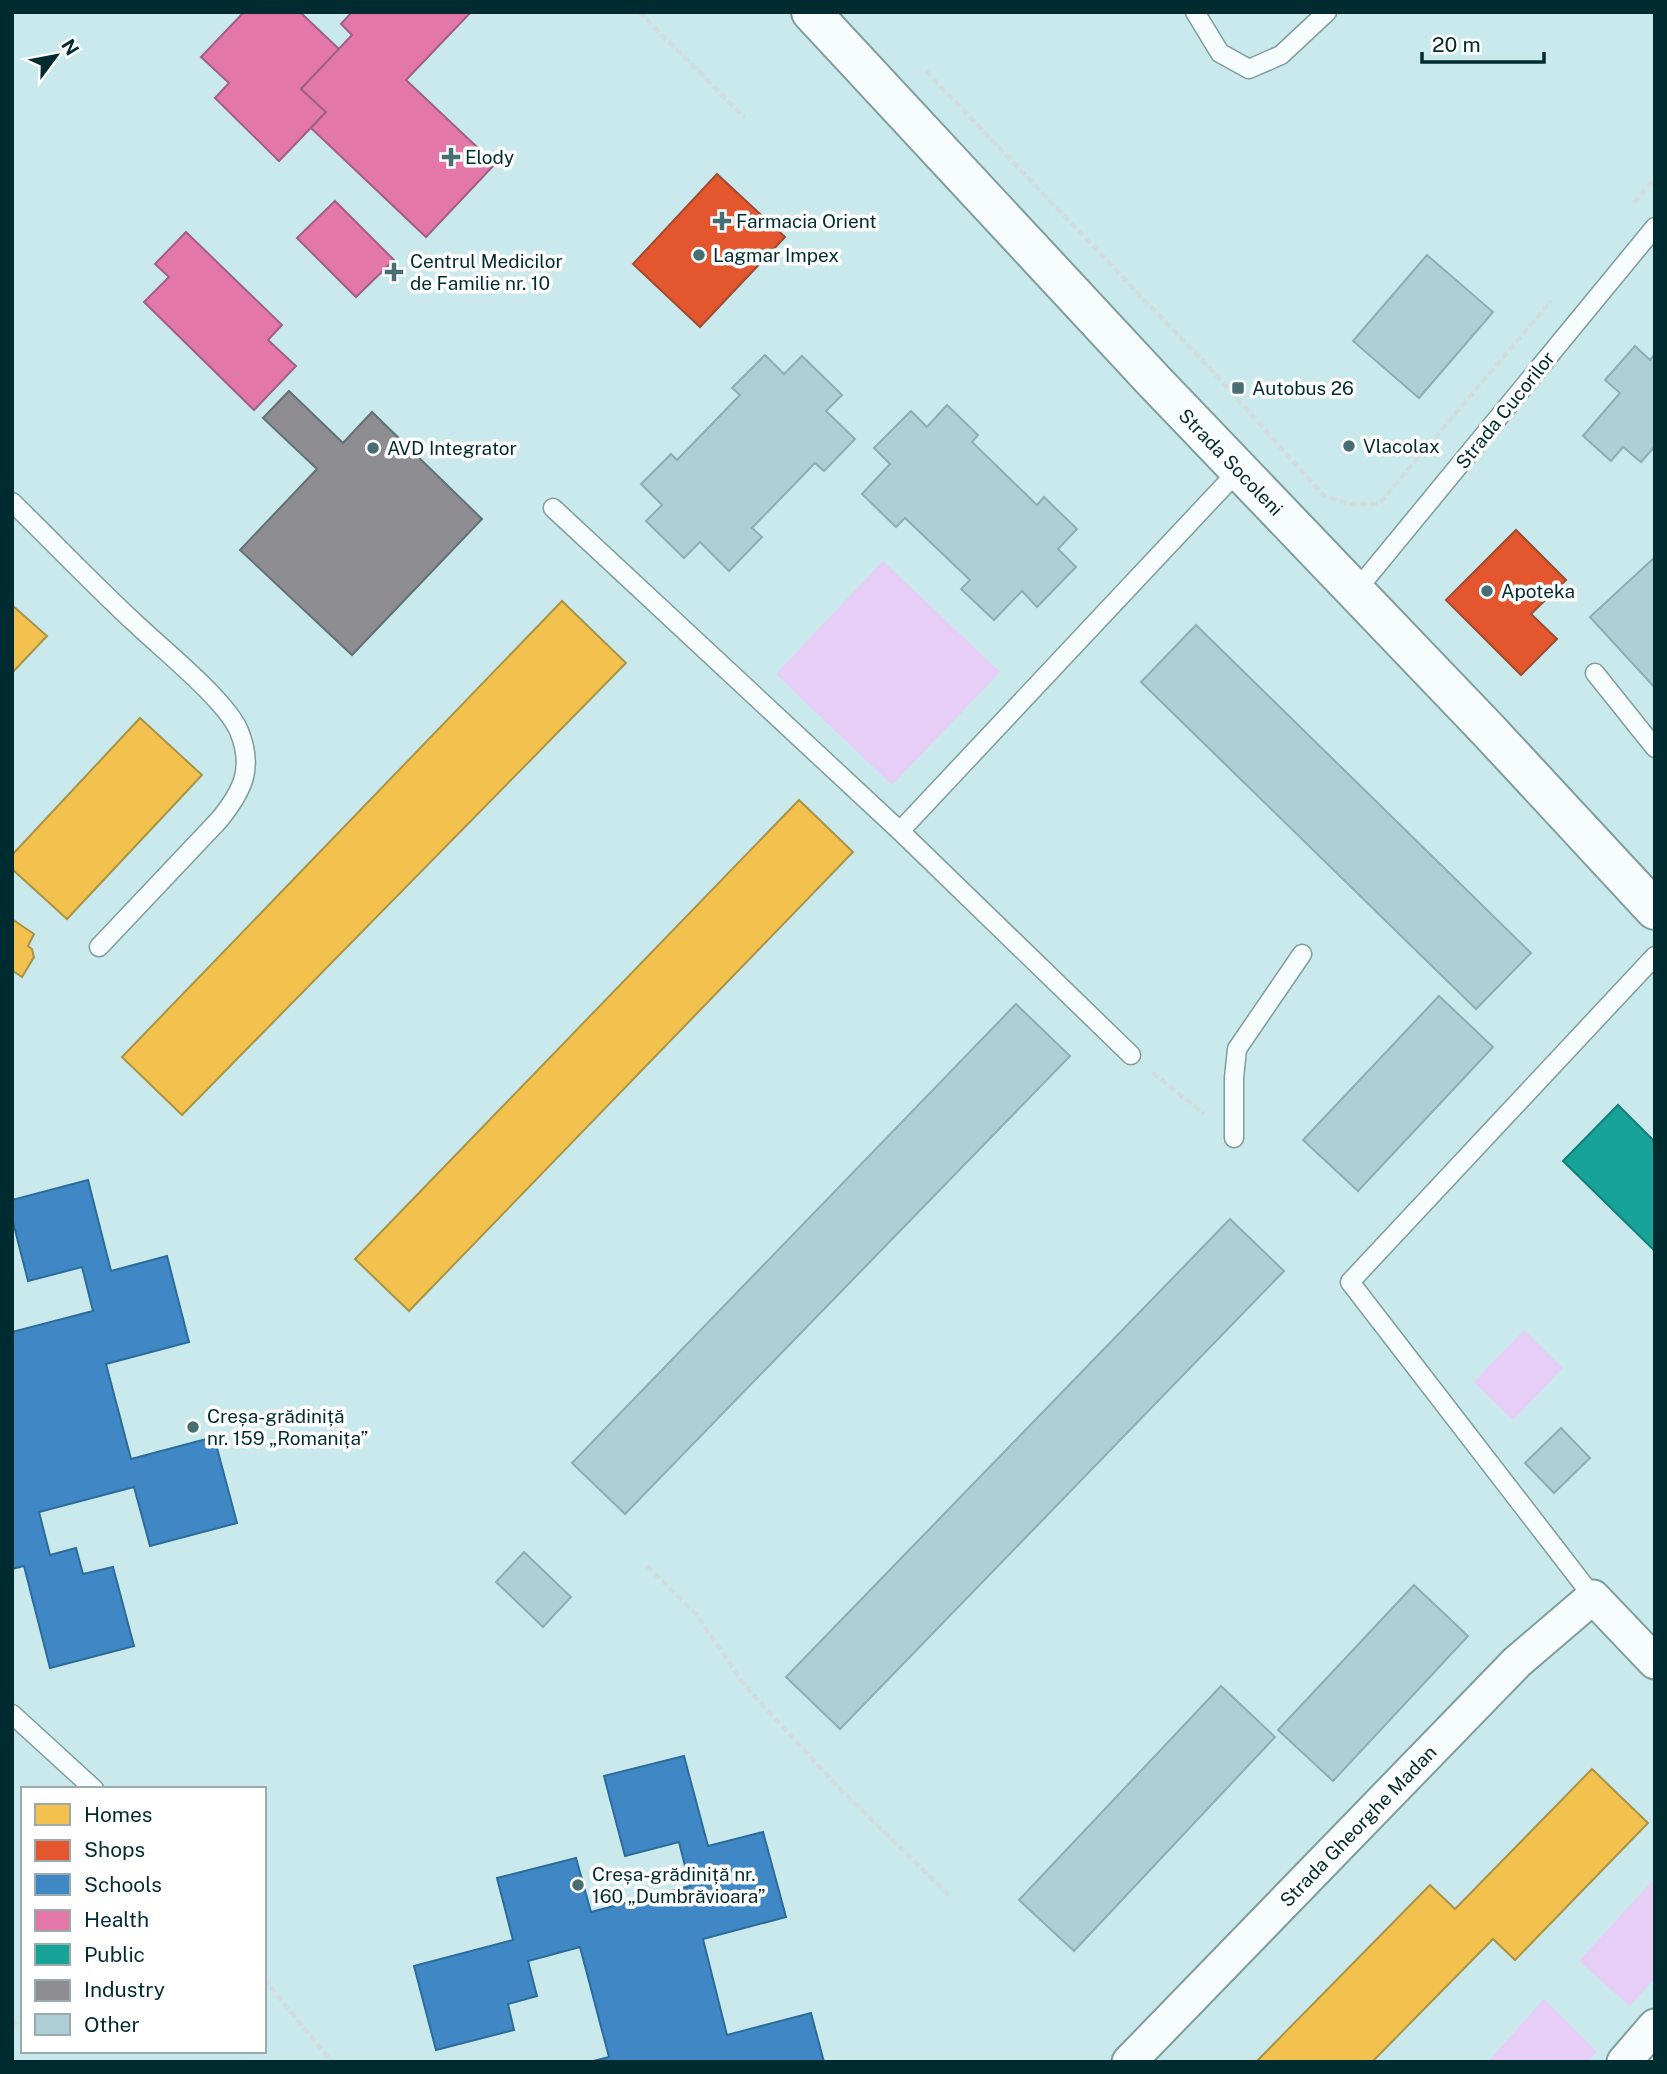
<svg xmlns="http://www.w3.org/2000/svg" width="1667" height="2074" font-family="'Public Sans',sans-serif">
  <rect width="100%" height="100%" fill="#cae9ec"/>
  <g fill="#e6cef6">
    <polygon points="883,561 1000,672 892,785 776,674"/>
    <polygon points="1524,1330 1563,1368 1513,1420 1474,1382"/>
    <polygon points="1655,1878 1655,1978 1630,2006 1579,1961"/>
    <polygon points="1544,1999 1597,2052 1588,2062 1488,2062"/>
  </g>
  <g fill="#f2c14e" stroke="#a99445" stroke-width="2">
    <polygon points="562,601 626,663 182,1115 122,1057"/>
    <polygon points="12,605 47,636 12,673"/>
    <polygon points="140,718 202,775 67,919 12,869 12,855"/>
    <polygon points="799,800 853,852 409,1311 355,1259"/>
    <polygon points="12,919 34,934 28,946 32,949 34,957 22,977 12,970"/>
    <polygon points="1592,1769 1648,1823 1515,1960 1493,1939 1372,2062 1256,2062 1430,1885 1455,1909"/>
  </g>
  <g fill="#e4572e" stroke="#a04a2f" stroke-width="2">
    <polygon points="717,174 785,237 700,327 633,264"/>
    <polygon points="1516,530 1566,580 1531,614 1557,639 1521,675 1446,600"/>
  </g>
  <g fill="#3f88c5" stroke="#2c6c99" stroke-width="2">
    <polygon points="88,1180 111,1271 167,1256 189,1342 106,1364 131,1459 214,1437 237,1523 150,1546 134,1487 39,1512 50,1555 76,1548 83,1574 113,1567 134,1646 50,1668 24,1566 12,1569 12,1332 93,1311 82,1267 28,1281 12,1218 12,1200"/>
    <polygon points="684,1756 708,1846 763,1832 786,1917 703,1939 727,2035 811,2013 824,2062 590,2062 609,2057 580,1947 528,1961 537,1996 508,2004 514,2030 436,2050 414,1966 513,1940 497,1878 576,1858 591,1912 690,1886 679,1842 625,1856 604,1776"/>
  </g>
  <g fill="#e377a8" stroke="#9f6084" stroke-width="2">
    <polygon points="244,12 300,12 339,49 301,89 326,112 279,161 215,98 229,83 201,57"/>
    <polygon points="352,12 471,12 406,80 495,164 426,237 311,128 326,112 301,89 352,35 341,24"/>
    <polygon points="335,201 394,260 356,297 297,238"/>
    <polygon points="186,232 282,325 268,340 296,366 254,410 144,302 169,277 155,264"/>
  </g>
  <polygon fill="#17a398" stroke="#107f79" stroke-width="2" points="1618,1105 1655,1142 1655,1251 1563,1161"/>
  <polygon fill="#8d8d92" stroke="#637075" stroke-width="2" points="289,391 343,443 372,412 482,519 352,655 240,550 317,469 263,418"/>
  <g fill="#afced5" stroke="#8eadb4" stroke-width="2">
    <polygon points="1427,255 1493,312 1419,398 1353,341"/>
    <polygon points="1635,346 1650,360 1655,354 1655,446 1641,462 1623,447 1611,461 1583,436 1620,393 1605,380"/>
    <polygon points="765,355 784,374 802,356 842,395 826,411 855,439 824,471 815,463 752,528 762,537 729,571 700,542 684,558 646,521 662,505 641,484 671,454 677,460 740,395 732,388"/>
    <polygon points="947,405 978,435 972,442 1037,505 1044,497 1077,529 1058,549 1076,567 1037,607 1022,591 994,620 961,589 970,580 905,518 896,527 862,494 890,464 874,448 911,411 927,427"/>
    <polygon points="1655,557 1655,688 1590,617"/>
    <polygon points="1196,625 1531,953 1476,1009 1141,682"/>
    <polygon points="1439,996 1493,1047 1358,1191 1303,1140"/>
    <polygon points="1016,1004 1070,1056 625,1514 572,1463"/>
    <polygon points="1230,1219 1284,1271 840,1729 786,1677"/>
    <polygon points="1561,1428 1590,1458 1554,1493 1525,1463"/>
    <polygon points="524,1552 571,1597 543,1627 496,1582"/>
    <polygon points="1414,1585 1468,1636 1333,1781 1278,1730"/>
    <polygon points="1221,1686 1275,1737 1074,1951 1019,1900"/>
  </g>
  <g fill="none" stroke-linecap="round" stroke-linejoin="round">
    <g stroke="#7f9c9f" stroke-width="21">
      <g id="lane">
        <polyline points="1195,12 1220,53 1249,69 1281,55 1327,12"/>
        <path d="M12 502C53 542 93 584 135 623 161 648 226 700 239 731 254 768 243 790 220 819L99 947"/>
        <polyline points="553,508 900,831 1131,1055"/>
        <polyline points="1355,592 1655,227"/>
        <polyline points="1595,673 1655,748"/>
        <polyline points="900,831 1239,470"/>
        <polyline points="1234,1138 1234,1078 1237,1049 1302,954"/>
        <polyline points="1593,1597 1350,1282 1655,956"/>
        <polyline points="12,1714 94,1789"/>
      </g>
    </g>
    <g stroke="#7f9c9f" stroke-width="37">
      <g id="street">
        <polyline points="1129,2062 1517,1662 1593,1597 1655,1662"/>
        <polyline points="1624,2062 1655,2026"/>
      </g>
    </g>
    <g stroke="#7f9c9f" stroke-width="42">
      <polyline id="secondary" points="811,12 1153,380 1489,731 1655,910"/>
    </g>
    <g stroke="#d2ddde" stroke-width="4.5" stroke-dasharray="7 3.5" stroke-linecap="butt">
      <polyline points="639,12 745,118"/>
      <polyline points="926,71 1218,377 1323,495 1348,504 1379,504 1551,301"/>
      <polyline points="1634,203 1655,178"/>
      <polyline points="1153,1073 1204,1114"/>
      <polyline points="647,1566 696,1614 746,1687 839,1788 949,1895"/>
      <polyline points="264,1979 332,2062"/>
      <polyline points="12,2026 23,2017"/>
    </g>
    <use href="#lane" stroke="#f7fcfc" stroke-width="18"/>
    <use href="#street" stroke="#f7fcfc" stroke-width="33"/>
    <use href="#secondary" stroke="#f7fcfc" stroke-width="38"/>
  </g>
  <g fill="#476e72" stroke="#fff" stroke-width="2.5">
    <path d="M447.5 146.5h7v7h7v7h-7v7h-7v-7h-7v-7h7z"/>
    <path d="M718.5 210.5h7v7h7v7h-7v7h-7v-7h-7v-7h7z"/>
    <circle cx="699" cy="255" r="7"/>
    <path d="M390.5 261.5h7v7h7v7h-7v7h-7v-7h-7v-7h7z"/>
    <rect x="1231" y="381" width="14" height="14" rx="3.5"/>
    <circle cx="1349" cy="446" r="7"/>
    <circle cx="373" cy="448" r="7"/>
    <circle cx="1487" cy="591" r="7"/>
    <circle cx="193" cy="1427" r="7"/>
    <circle cx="578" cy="1885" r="7"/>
  </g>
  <g text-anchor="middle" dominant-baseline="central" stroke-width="7" stroke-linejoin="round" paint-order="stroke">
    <g font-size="19" fill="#002c31" stroke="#fff" text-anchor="start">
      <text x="465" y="157">Elody</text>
      <text x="736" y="221">Farmacia Orient</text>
      <text x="713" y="255">Lagmar Impex</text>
      <text x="410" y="261">Centrul Medicilor<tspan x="410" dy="22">de Familie nr. 10</tspan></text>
      <text x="1252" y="388">Autobus 26</text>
      <text x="1363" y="446">Vlacolax</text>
      <text x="387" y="448">AVD Integrator</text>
      <text x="1501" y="591">Apoteka</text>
      <text x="207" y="1416">Creșa-grădiniță<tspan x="207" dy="22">nr. 159 „Romanița”</tspan></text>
      <text x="592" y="1874">Creșa-grădiniță nr.<tspan x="592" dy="22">160 „Dumbrăvioara”</tspan></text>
    </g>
    <g font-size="19" fill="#002c31" stroke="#fff">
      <text transform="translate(1505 410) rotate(-51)">Strada Cucorilor</text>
      <text transform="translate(1231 462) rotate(46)">Strada Socoleni</text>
      <text transform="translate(1358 1826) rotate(-46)">Strada Gheorghe Madan</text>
    </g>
  </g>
  <rect width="1667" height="2074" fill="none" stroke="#002c31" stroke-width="28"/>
  <rect x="21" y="1787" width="245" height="266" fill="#ffffff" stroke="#99abad" stroke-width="2"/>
  <rect x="35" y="1804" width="35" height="21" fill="#f2c14e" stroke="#99abad" stroke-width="2"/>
  <text x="84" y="1822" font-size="21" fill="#002c31">Homes</text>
  <rect x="35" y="1840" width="35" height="21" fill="#e4572e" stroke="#99abad" stroke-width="2"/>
  <text x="84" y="1857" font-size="21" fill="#002c31">Shops</text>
  <rect x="35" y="1874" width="35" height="21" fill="#3f88c5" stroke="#99abad" stroke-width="2"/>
  <text x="84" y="1892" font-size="21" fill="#002c31">Schools</text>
  <rect x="35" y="1910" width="35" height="21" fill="#e377a8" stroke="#99abad" stroke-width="2"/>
  <text x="84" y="1927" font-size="21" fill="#002c31">Health</text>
  <rect x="35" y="1944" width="35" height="21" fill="#17a398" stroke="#99abad" stroke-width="2"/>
  <text x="84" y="1962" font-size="21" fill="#002c31">Public</text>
  <rect x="35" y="1980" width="35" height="21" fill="#8d8d92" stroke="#99abad" stroke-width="2"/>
  <text x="84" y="1997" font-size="21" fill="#002c31">Industry</text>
  <rect x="35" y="2014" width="35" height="21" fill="#afced5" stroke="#99abad" stroke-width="2"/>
  <text x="84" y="2032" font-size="21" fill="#002c31">Other</text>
  <g transform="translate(56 56) rotate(58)" stroke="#ffffff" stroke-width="5" paint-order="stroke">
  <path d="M0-5L12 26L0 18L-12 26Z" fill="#002c31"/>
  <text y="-10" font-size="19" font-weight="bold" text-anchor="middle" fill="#002c31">N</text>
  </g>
  <path d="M1422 52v10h122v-10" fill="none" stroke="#002c31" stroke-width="3.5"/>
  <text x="1432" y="52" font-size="21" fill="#002c31" stroke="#ffffff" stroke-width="5" paint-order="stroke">20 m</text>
</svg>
